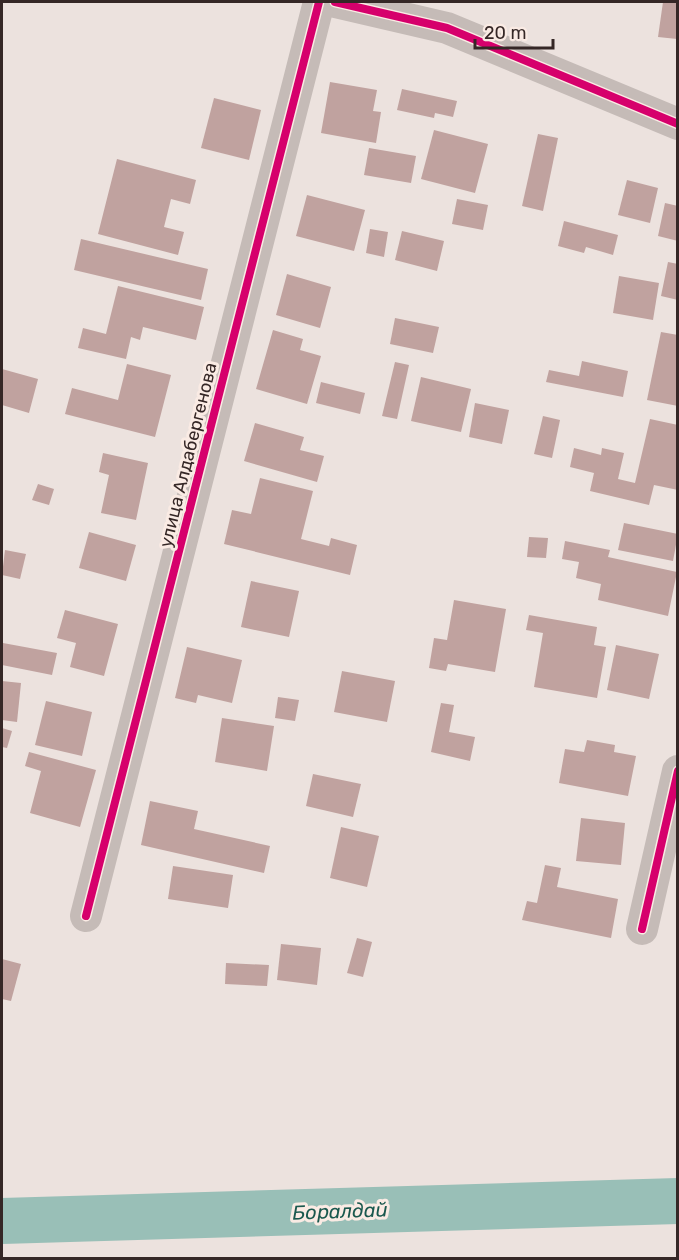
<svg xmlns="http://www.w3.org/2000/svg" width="679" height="1260" font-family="Rubik,sans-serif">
  <rect width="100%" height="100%" fill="#ece2de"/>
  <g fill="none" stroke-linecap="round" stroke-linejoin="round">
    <polyline stroke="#99bfb7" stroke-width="46" points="2,1221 678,1201"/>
  </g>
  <g fill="#c0a29f">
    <polygon points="663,2 678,2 677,39 658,37"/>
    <polygon points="330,82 377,90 373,111 381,112 376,143 321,133"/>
    <polygon points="402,89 457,101 453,117 435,113 434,118 397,110"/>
    <polygon points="214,98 261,110 249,160 201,148"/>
    <polygon points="434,130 488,144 475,193 421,179"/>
    <polygon points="538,134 558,138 543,211 522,206"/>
    <polygon points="369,148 416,156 411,183 364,175"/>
    <polygon points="117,159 196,180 190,204 171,199 164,227 184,232 178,255 98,234"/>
    <polygon points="627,180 658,188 650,223 618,215"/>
    <polygon points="307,195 365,210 354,251 296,236"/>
    <polygon points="457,199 488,205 483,230 452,224"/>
    <polygon points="665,203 678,206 678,241 658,236"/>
    <polygon points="564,221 618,235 613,255 586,247 584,253 558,246"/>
    <polygon points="370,229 388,232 384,257 366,253"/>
    <polygon points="402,231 444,241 437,271 395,260"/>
    <polygon points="81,239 208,269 201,300 74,270"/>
    <polygon points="668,262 678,264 678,300 661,296"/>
    <polygon points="287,274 331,287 320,328 276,315"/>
    <polygon points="619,276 659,283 653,320 613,313"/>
    <polygon points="118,286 204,307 196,340 143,327 140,340 131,337 126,359 78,348 83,328 106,334"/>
    <polygon points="395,318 439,327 433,353 390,344"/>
    <polygon points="273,330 303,339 300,350 321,356 307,404 256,389"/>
    <polygon points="661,332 678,335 678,406 647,400"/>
    <polygon points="582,361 628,371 623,397 546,382 549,370 579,376"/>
    <polygon points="395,362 409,365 397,419 382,416"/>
    <polygon points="127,364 171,375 155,437 65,414 72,388 118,400"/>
    <polygon points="2,369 38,379 29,413 2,405"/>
    <polygon points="421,377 471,389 461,432 411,421"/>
    <polygon points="321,382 365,393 360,414 316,403"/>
    <polygon points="475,403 509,410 502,444 469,437"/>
    <polygon points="543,416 560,420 552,458 534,454"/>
    <polygon points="650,419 678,425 678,490 654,485 649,505 590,491 594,473 570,467 574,448 601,455 602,448 624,453 618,479 635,483"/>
    <polygon points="255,423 304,437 300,450 324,456 317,482 244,461"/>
    <polygon points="103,453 148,463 136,520 101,513 109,475 99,472"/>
    <polygon points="260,478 313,491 301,539 329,546 331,538 357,545 350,575 224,544 232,510 251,514"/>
    <polygon points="38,484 54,489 49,505 32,500"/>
    <polygon points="624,523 678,534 673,561 618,550"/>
    <polygon points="89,532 136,545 126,581 79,568"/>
    <polygon points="529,537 548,538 546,558 527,557"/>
    <polygon points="565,541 610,550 608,557 677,572 668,616 598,600 601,584 576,578 579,562 562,559"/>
    <polygon points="5,550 26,554 20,579 2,575"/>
    <polygon points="251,581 299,591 289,637 241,627"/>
    <polygon points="454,600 506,609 495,672 448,664 446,671 429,668 434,638 447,640"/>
    <polygon points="65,610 118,624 104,676 70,667 76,643 57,638"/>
    <polygon points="529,615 597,627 594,645 606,647 597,698 534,687 543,633 526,630"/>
    <polygon points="3,643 57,653 52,675 2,665"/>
    <polygon points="616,645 659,654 649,699 607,690"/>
    <polygon points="187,647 242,660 232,703 198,695 196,703 175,698"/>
    <polygon points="342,671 395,681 387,722 334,712"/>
    <polygon points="2,681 21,683 17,722 2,720"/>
    <polygon points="278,697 299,700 295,721 275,718"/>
    <polygon points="46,701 92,712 82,756 35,745"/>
    <polygon points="441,703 454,705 449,732 475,737 470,761 431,752"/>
    <polygon points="222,718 274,726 267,771 215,762"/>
    <polygon points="2,728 12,731 7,748 2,747"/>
    <polygon points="587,740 615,745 614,752 636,756 628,796 559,783 565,749 584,752"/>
    <polygon points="29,752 96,770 80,827 30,813 41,771 25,766"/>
    <polygon points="313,774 361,784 353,817 306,806"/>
    <polygon points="150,801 198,811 194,829 270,846 264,873 141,845"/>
    <polygon points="581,818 625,823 621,865 576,861"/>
    <polygon points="341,827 379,836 367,887 330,878"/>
    <polygon points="545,865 561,868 557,887 618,899 611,938 522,920 527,901 537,903"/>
    <polygon points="173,866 233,875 228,908 168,899"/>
    <polygon points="357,938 372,942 363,977 347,973"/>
    <polygon points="281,944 321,948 317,985 277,980"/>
    <polygon points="2,959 21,964 11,1001 2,999"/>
    <polygon points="226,963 269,965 267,986 225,984"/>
  </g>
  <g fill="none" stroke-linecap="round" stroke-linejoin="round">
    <g stroke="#c5bbb7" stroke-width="32">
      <polyline points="335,2 447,28 678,124"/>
      <polyline points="86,916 319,2"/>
      <polyline points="642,929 678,771"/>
    </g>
    <g stroke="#faebe4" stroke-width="11">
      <g id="cycleway">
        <polyline points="335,2 447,28 678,124"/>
        <polyline points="86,916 319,2"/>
        <polyline points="642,929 678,771"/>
      </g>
    </g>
    <use href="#cycleway" stroke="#d6006c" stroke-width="8"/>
  </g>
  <g text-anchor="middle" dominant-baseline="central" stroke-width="6" stroke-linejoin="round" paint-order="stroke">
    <g font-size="18" fill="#352726" stroke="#faebe4">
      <text transform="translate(188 455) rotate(-76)">улица Алдабергенова</text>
    </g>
    <g font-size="20" font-style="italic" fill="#1a584e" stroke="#faebe4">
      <text transform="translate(340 1211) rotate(-2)">Боралдай</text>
    </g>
  </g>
  <rect width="679" height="1260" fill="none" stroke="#352726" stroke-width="6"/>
  <path d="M475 39v9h78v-9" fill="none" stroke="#352726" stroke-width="3"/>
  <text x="484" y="39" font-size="18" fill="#352726" stroke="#faebe4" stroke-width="4.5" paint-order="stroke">20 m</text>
</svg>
